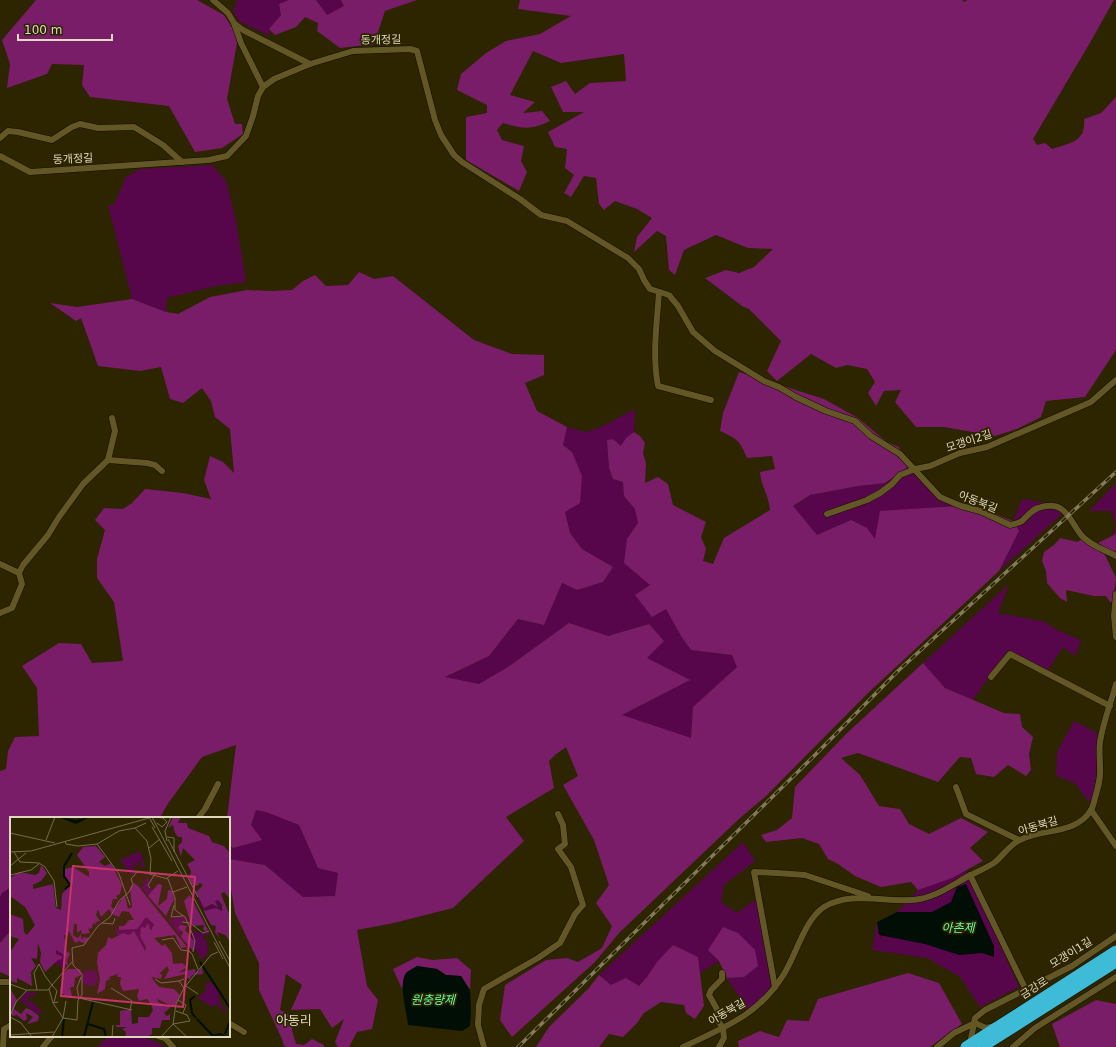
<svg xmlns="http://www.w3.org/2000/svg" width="1116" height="1047" font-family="'DejaVu Sans','Noto Sans KR',sans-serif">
  <rect width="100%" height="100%" fill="#2d2400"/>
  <g fill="#58064b">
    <polygon points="237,0 289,0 279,4 281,15 269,29 270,36 240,22 233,12"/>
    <polygon points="316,0 341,0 345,6 327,15"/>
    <polygon points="212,165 226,181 236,221 246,282 216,286 167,298 166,312 132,299 108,205 114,205 126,177 140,169"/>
    <polygon points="635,409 634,432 627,438 621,446 613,439 607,441 609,468 613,479 623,482 624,496 635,509 638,524 627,539 650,585 635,595 666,609 681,636 691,650 733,655 737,667 693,707 691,739 622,715 690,680 646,658 649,624 608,636 569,623 508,667 479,684 445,677 489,656 518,619 544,625 562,583 577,590 603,582 613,567 582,549 570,533 565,512 572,452 563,445 567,427 585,432 599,428"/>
    <polygon points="908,467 954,506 934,507 875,539 851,520 817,535 793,507 810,495 858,486 885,483"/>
    <polygon points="1116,483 1116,534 1112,537 1116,527 1112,511 1089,511"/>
    <polygon points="1022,499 1061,505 1061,515 999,571 1019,531 1013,521"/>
    <polygon points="1009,584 998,613 1045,622 1057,630 1081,640 1075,656 1063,647 1048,670 1008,650 973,700 945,688 923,663"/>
    <polygon points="1074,721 1097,733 1097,762 1095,791 1089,802 1075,783 1056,776 1057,752"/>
    <polygon points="256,810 266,812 299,825 318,868 338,873 335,896 303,897 265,865 229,859 229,844 233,848 261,840 251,826"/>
    <polygon points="743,842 755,861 724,885 721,902 737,913 756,899 772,990 746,1012 743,1003 727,978 744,977 708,950 719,961 700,973 698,956 647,977 638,986 611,985 599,975"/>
    <polygon points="966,871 1019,987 980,1007 960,977 927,958 872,950 877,922 897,912 918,890"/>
    <polygon points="11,887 11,929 0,943 0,897 2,893"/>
    <path d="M111 1036C134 1036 145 1034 165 1047H98L103 1041Z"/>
  </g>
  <g fill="#791d69">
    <polygon points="36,0 197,0 224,15 238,37 227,99 235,124 242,124 243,134 222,148 195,152 169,106 90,97 82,85 84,65 52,64 47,74 7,88 10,64 2,40"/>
    <polygon points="289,0 316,0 327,15 344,6 341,0 417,0 385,11 374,44 340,48 317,31 318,23 305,17 296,27 275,35 269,29 281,15 279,4"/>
    <path d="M520 0H962L965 2 967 0H1114L1091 41 1033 139 1037 145 1045 143 1052 149C1070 143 1086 142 1084 119L1101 113 1116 97V350L1085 397 1046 401 1041 417 1017 429 995 436 944 427H916L895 402 901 390 884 391 876 406 868 393 875 382 867 369 847 365 836 368 811 354 777 381 767 371 781 341 749 309 742 306 705 278 726 270 739 273 754 267 773 249 748 248 716 235 684 250 675 275 669 270 666 236 657 231 634 252 637 237 652 218 637 209 615 201 604 210 599 204 596 178 584 176 571 197 564 193 574 175 565 168 567 149 555 147 548 132 584 112H563L551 87 566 81 575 94 590 83 626 81 624 54 561 63 533 51 510 95 535 102 523 113 542 111 550 121C532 130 522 129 503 123L497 130 502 140 524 146 521 161 527 172 519 191 466 160V117L487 113V105L457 90 461 74 486 53 506 41 540 34 571 16 518 9Z"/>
    <path d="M359 272 374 279 393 276 474 340 512 354 544 355V375L525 383 537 411 567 427 563 445 572 452 582 476 580 503 565 512 570 533 582 549 613 567 603 582 577 590 562 583 544 625 518 619 489 656 445 677 479 684 508 667 569 623 608 636 649 624 664 641 647 658 690 680 622 715 691 738 693 707 737 667 732 655 691 650 681 636 666 609 652 617 635 595 650 585 624 563 627 539 638 523 635 509 624 496 623 482 613 479 609 468 607 440 613 439 621 446 626 438 634 432 640 436 645 443 643 453 646 463 645 483 658 477 668 484 673 505 706 522 701 537 706 549 703 561 713 564 724 538 770 510C769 496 761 486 760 472L775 469 772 456 747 458C739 440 739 440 720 431L723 413 739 372 824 399 858 418 887 442 899 447 908 467 885 483 858 486 810 495 793 506 817 535 851 520 867 528 875 539 880 511 973 505 1013 521 1019 531 999 571 867 694 765 797 740 818 619 933 595 962 512 1037 500 1020 505 985 546 960 567 958 578 962 602 948 612 926 596 903 609 885 594 840 563 785 578 776 566 747 555 755 549 761 554 788 506 817 524 841 453 908 394 923 357 930 367 986 378 1000 372 1029 357 1032 349 1047H338L335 1042 344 1019 332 1028 320 1009 291 1010 302 985 286 974 280 1010 295 1017 292 1030 296 1044 304 1045 312 1039 324 1045V1047H286L283 1044 282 1039 259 990V963L235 913 229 877V859L265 865 303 897 335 896 338 873 318 868 299 825 266 812 256 810 251 825 262 840 233 848 229 844V818H227L236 745 202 757 167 805 160 818H11V887L2 893 0 897V771L6 769 8 751 15 737 39 736 37 688 22 666 59 643 81 644 92 663 123 661 114 602 97 578V559L105 530 95 520 104 508 123 509 132 503 145 489 183 493 211 499 204 480 210 456 223 462 234 473 230 429 215 417 211 401 202 388 183 403 170 399 161 367 140 371 98 366 81 318 76 321 50 303 77 307 132 299 166 312 178 314 210 297 247 290 270 291 292 290 303 281 315 275 326 286 348 285Z"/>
    <polygon points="1116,534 1116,552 1110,550 1098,543"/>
    <polygon points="1060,538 1078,542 1081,539 1104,553 1116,578 1113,602 1110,602 1106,596 1094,596 1066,590 1067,602 1060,598 1047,583 1046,571 1042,561 1044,552 1054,545"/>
    <polygon points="923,663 945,688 1004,713 1020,714 1022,727 1033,737 1029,754 1031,770 1026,776 1008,765 994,777 976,774 971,758 960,757 938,782 858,753 841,758 860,775 879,806 900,809 909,824 929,834 961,818 988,832 970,848 983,861 952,878 918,890 911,882 881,887 855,876 838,864 828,859 819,844 802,838 766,842 761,835 777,830 792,818 795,787 847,733"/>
    <polygon points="723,927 738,933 755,950 758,966 744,977 727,978 719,961 708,950"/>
    <polygon points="11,930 11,977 0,972 0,943"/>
    <polygon points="673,945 698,957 704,1006 695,1019 686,1013 684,1005 661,1002 644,1013 637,1023 623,1037 609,1034 599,1047 536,1047 549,1027 588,989 599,975 611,985 626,978 639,986 647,977 657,962"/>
    <polygon points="417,957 433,960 457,958 471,970 470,990 461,976 446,975 437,969 417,966 406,973 402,989 393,969"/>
    <polygon points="908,973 939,983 962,1024 930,1047 739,1047 738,1041 760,1031 779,1037 787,1020 809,1021 818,999"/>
    <polygon points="1096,1000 1116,1004 1116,1047 1060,1047 1052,1024"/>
  </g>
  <g fill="#010e05">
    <polygon points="966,884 994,946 994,957 982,953 959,955 925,944 879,935 877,922 897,912 932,912 951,902 957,887"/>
    <path d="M417 966 437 969 446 975 461 976 470 990 471 1011 470 1026 462 1031 408 1025C407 1012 398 984 406 973 409 970 414 968 417 966Z"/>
  </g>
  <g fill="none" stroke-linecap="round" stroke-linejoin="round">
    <g stroke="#130d00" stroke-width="7">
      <g id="street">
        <polyline points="213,0 228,13 234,23 243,30 310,64"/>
        <polyline points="234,23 241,43 263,87"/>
        <polyline points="0,138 8,131 18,132 52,140 72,127 80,124 98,128 134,127 163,145 182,162"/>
        <path d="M0 156 30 172 209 160 227 156 246 136 253 116 258 96 263 87 274 79 310 64 353 51 410 49 417 51 435 120 441 135 454 155 462 162 520 199 541 215 567 221 628 258 639 269 644 280 650 289 669 295 678 306 693 332 715 351 764 381 779 387 796 397 826 411 855 421 871 436 900 454 940 497 961 506 980 511 1010 525C1014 524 1019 523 1022 521 1027 517 1031 510 1038 508 1066 499 1068 519 1082 536 1091 546 1105 550 1116 556"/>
        <path d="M659 292C657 323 652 355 658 386L711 400"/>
        <polyline points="108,460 147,463 155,465 162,471"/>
        <polyline points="827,514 867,500 880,493 892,484 900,475 915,469 930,466 960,453 987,447 1091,402 1116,380"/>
        <polyline points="0,564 19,573"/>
        <polyline points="1116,594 1114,616 1116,637"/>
        <polyline points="0,613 12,608 22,584 19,573 23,565 48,535 59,517 83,484 108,460 115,431 112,418"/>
        <polyline points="991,677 1010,654 1110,706"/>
        <polyline points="956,787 966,814 1019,840"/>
        <polyline points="1091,810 1116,846"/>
        <polyline points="198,818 205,809 218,784"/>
        <polyline points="970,875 1026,990"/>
        <polyline points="0,982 11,982"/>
        <polyline points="775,987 754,872 777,873 805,875 868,896"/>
        <polyline points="229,1023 244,1032"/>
        <polyline points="975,1023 986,1028 995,1026"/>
        <polyline points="158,1036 165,1038 173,1047"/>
        <polyline points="970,1044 975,1018 985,1010 1072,966 1116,936"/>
        <polyline points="3,1047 4,1029 11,1025"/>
        <polyline points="43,1047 52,1036"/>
        <polyline points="484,1047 478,1025 479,1005 484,989 538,958 560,943 575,914 583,905 571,867 558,849 565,844 563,825 558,814"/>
        <path d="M683 1047C725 1027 759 1015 784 974 796 955 805 919 824 907 853 889 889 905 920 899 937 896 954 884 969 876 977 872 986 868 994 863 1003 856 1009 845 1020 840 1043 828 1076 835 1091 810 1093 807 1094 802 1095 798 1098 788 1101 778 1100 767 1100 759 1099 750 1100 742 1103 722 1111 703 1116 684"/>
        <polyline points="719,1047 724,1038 723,1028 718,1021 718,1011 709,995 711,990 722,979 722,973"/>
        <polyline points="937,1047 954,1033 975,1023"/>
        <polyline points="1013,1047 1035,1028 1116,977"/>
      </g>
    </g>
    <g stroke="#130d00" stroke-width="12">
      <g id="highway">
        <polyline points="966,1047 1116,951"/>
        <polyline points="982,1047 1116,962"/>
      </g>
    </g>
    <use href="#street" stroke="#635725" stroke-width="6"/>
    <use href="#highway" stroke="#3ebbd7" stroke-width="11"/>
    <g stroke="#837b5c" stroke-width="3.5">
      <polyline id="rail" points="518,1047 816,754 899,670 1116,472"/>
    </g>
    <use href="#rail" stroke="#2d2400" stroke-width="2" stroke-dasharray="6" stroke-linecap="butt"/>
  </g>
  <g text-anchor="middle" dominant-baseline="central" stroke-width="3.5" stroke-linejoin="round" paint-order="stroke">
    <g font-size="11" fill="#dfd9bf" stroke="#2d2400">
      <text transform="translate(381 40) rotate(-1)">동개정길</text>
      <text transform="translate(73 159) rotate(-3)">동개정길</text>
      <text transform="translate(969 441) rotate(-18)">모갱이2길</text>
      <text transform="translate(978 502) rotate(21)">아동북길</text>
      <text transform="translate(1038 826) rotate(-16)">아동북길</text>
      <text transform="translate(1071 953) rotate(-32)">모갱이1길</text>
      <text transform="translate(1034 988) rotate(-33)">금강로</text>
      <text transform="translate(727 1012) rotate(-30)">아동북길</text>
    </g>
    <g font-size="12" font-style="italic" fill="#5cfea8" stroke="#2d2400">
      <text x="958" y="928">아촌제</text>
      <text x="433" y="1000">원충량제</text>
    </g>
    <g font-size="13" fill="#dfd9bf" stroke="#2d2400">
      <text x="294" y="1020">아동리</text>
    </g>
  </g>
  <g transform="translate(10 817)">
    <rect width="220" height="220" fill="#2d2400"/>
    <path d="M130 34 135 48 133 51 130 50 132 45 128 43V49L125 50V47L122 50 125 55 122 58 110 43ZM137 60 140 64 137 69 143 73 138 79 130 68 133 69ZM189 79 194 89 199 90 202 87 208 89 205 84 208 82 212 94 206 91 194 94 188 83ZM137 100 144 106 141 114 138 106 135 111V134L124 114 119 118H107L105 110 109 113 120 112ZM159 100 164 105V100H175L177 103 171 106V120L157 101ZM198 113 200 117 193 119 197 126 198 136 191 143 186 132 183 134 182 115 185 114 192 117ZM46 133 56 139 55 147 58 148 55 152 45 146ZM72 161a8 8 0 1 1 16 0a8 8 0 1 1-16 0ZM200 165 213 178H208L212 190 215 189 216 196 206 187 202 190 188 181 197 172 195 168 197 166ZM17 174 20 176 27 174 24 179H19L17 184 23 185 32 195 28 197 10 183Z" fill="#58064b"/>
    <path d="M163 0H171L168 6H177L178 11 199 19 202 25 214 29 220 36V82L214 75 211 77 220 99V124L215 118 207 115 210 122 205 115 206 109 201 108 196 99 194 94 206 91 212 94V88L208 83 205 84 208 90 202 87 194 91 186 75 193 68 190 66 187 69 181 67 179 62 181 54 177 47 185 43 173 31 171 40 168 29 172 25V20H168L165 16 163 8 158 11ZM86 29 95 40 89 45 95 49 101 46 112 68 110 77 106 79 108 82H103L101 89 104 93 115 78 118 92 122 90 120 71 124 66 128 69 177 130 171 131 165 118 144 121 152 129 155 127 162 136 163 147 172 146 177 150 168 156 184 152 186 153 184 157 187 154 189 155 192 149 193 157 182 158 180 162 176 161V157L154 162 159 153 157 149 149 157H152L151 162 141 160 149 170 164 172 170 178 164 190 147 182 148 185 161 190 154 196 157 199 160 197V203H152L150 211H142V217L137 220H115L116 215 112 212 117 210H106V208H110V194L121 192 122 207 128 206V200H139L143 193 141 187 137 182 129 184 127 179 129 172 113 174 110 167 111 160H107L108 157 99 160 100 162 96 164 95 172 87 177 90 162 87 146 88 136 96 128 98 120 102 122 113 116 119 118 124 114 135 134 136 130 130 119 131 110 135 111 138 106 141 114 144 107 136 100 127 112 109 113V109H114L119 103H124L119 95 112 94 109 100 102 97 99 92 91 100 88 92 86 98 90 104 85 105 87 108 83 106 82 111 78 112 80 116 72 117 71 113 67 116V107H64L63 118 68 121 71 117 72 123 74 120 79 121 75 127 69 124 65 126 59 114 58 119 54 118 57 135 60 136 57 144 58 148 55 147 56 140H53L54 138 46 133V137L52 139V142L48 143 35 155 30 145 31 136 28 126 27 142 21 141 26 149 21 155 22 169 7 161V166L0 164V135L9 122 0 119V97L13 102 14 115 17 118 25 108 15 90 0 79V61L9 55 25 58 29 56 31 48 37 56 31 64 23 68V72L43 67 46 91 51 93 52 77 61 67 54 58 55 52 63 50 79 60V55L67 38 73 30ZM148 67 152 68 148 89 157 82 158 73 162 74 164 82 156 99 138 79ZM180 78 198 113 196 114 193 113 194 108 184 109 180 104 174 84ZM170 108 177 109 175 113 184 124 183 134 171 120 173 115 168 111ZM58 152H70L71 155V158L65 161 64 170H60L62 179 56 180 50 174 54 156ZM0 171 7 183 4 192 11 197 16 191 21 193 29 199 28 204 17 207 23 200 16 196 17 202 14 204 7 198 2 199Z" fill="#791d69"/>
    <path d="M49 0 66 3 80 0 66 7Z" fill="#010e05"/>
    <path fill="none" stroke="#010e05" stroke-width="2" d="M55 72 60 68 54 59V49L62 36M190 145 220 191M185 179 180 183 182 196 186 201M187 202 203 219 210 217 216 220M78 207 94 212 96 220M215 217 220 204M52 220 54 202M74 220 83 185"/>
    <path fill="none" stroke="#746c4c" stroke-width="1" d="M139 0 145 11M142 0 220 151M145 0 153 1 157 5 152 10 147 6M142 10 162 44M125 11 137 24 141 42 140 56M0 16 45 26M157 20 164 21V35M158 22 188 80M36 23 45 0M55 24 56 27 68 29 87 27 109 14 125 11 136 6M157 24 155 14 161 0M87 27 109 57 120 88M139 31 150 22M0 35 21 34 139 1M4 35 10 45 29 46 35 50 44 64 47 90M0 49 16 36M0 58 21 53 29 47M157 61 168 54M140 71 138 68 145 57M163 75 177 70M164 88 161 100 173 99M172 105 180 106 193 116 199 114M92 106 103 107 105 101M152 123 163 121 171 133 179 134 182 137M209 124 220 144M204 125 213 142M182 137 188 152M145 162 151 166 169 164M0 167 16 173H38L42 168 35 159 29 147 24 156 27 173M176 169 188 177M101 171 122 184 120 193M174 171 169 164 174 162M39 172 43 186M69 181 122 193M69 182 67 171 71 160M168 183 176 188 173 196M44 185 47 174 42 168 62 145M48 185 43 186 53 201 56 184M0 199 6 185 17 173M0 200 11 206 22 220M163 207 180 204 177 198 166 194M163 207 177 220M0 218 44 215M42 220 53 201 67 203 68 183 72 178V157L63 148 62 131 74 128 88 109 100 100 109 84 119 75 123 67 121 62 128 54 158 62 165 81V93L175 100 180 111 185 124 183 135M102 220 103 208M151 220 163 207 166 187 174 171 201 138 208 135"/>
    <path fill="#c6356a" fill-opacity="0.15" stroke="#c6356a" stroke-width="2" d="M63 49 185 60 173 190 51 179Z"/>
    <rect width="220" height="220" fill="none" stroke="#dfd9bf" stroke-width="2"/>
  </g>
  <path d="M18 34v6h94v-6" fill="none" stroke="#dfd9bf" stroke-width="2"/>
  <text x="24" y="34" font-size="12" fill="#dfd9bf" stroke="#2d2400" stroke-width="3" paint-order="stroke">100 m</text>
</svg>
